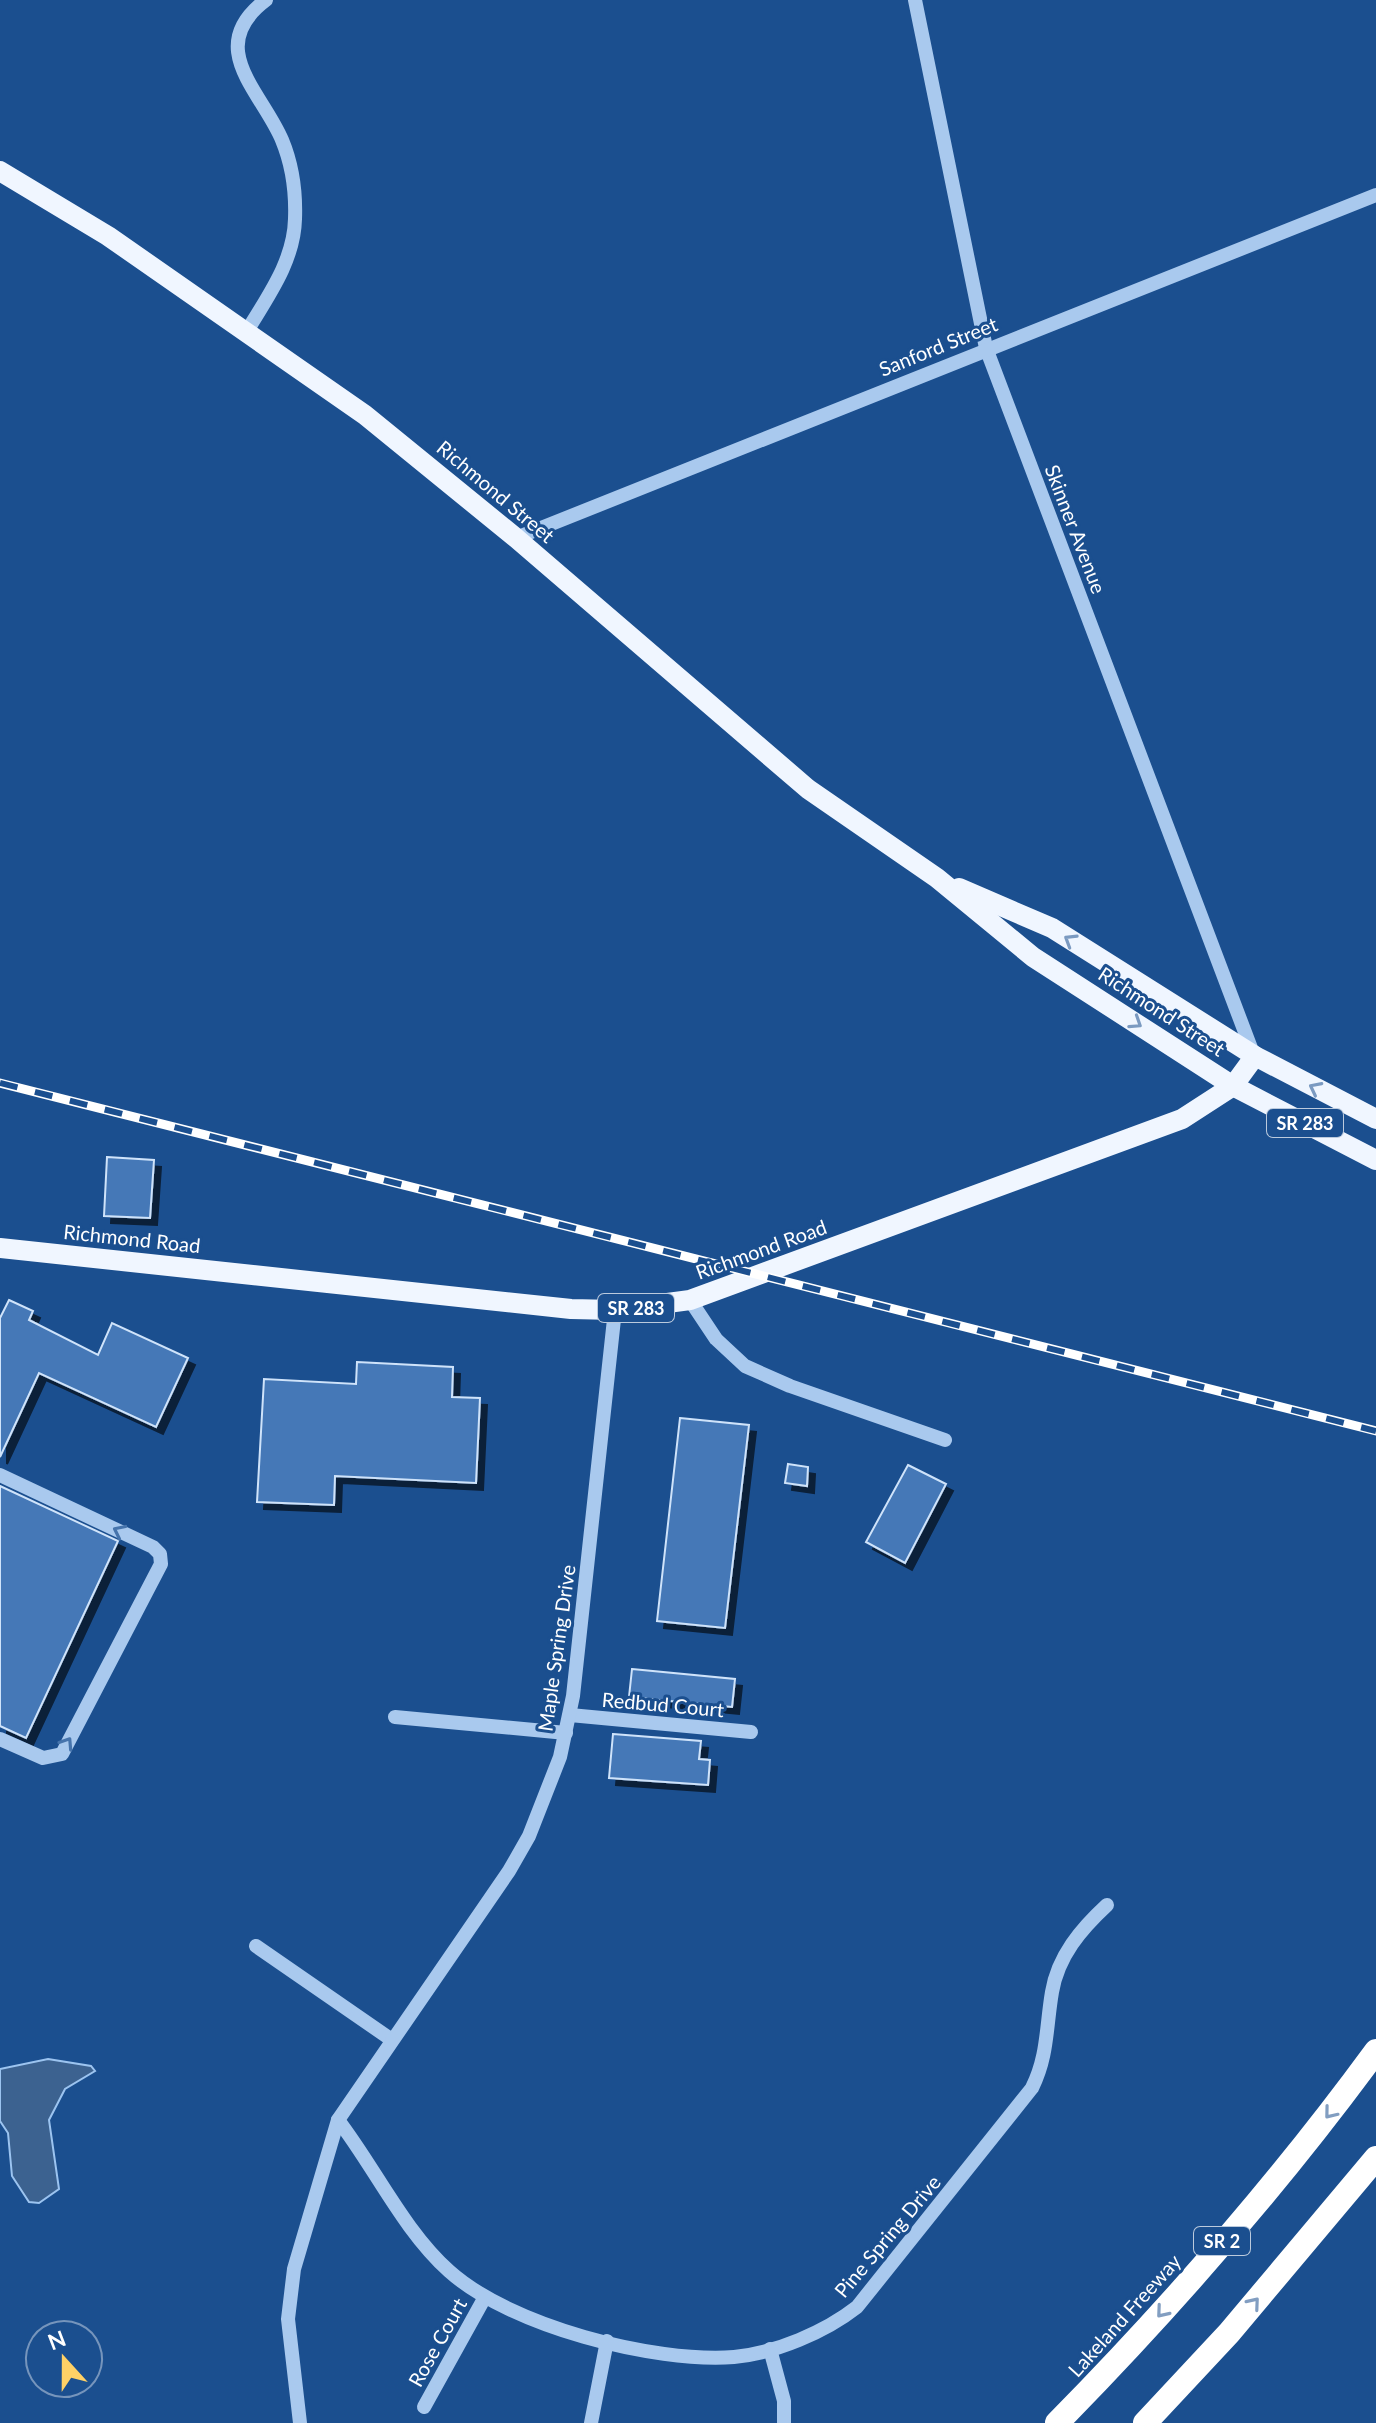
<svg xmlns="http://www.w3.org/2000/svg" width="1376" height="2423" font-family="Lato,sans-serif">
  <defs>
    <filter id="shadow"><feDropShadow dx="7" dy="7" stdDeviation="0" flood-color="#0009"/></filter>
  </defs>
  <rect width="100%" height="100%" fill="#1b4f8f"/>
  <polygon fill="#3c6290" stroke="#9cc4f0" stroke-width="2" points="48,2059 91,2066 95,2071 65,2089 49,2120 59,2189 39,2203 29,2202 12,2176 8,2133 0,2121 0,2069"/>
  <g fill="#4478b7" stroke="#cfe3fa" stroke-width="2" filter="url(#shadow)">
    <polygon points="107,1157 154,1160 150,1218 104,1216"/>
    <polygon points="9,1300 33,1311 29,1320 98,1355 112,1323 188,1358 156,1427 39,1373 0,1457 0,1318"/>
    <polygon points="357,1362 453,1367 452,1397 480,1398 476,1483 335,1476 334,1505 257,1502 264,1379 356,1384"/>
    <polygon points="680,1418 749,1425 725,1628 657,1621"/>
    <polygon points="788,1464 808,1467 807,1486 785,1483"/>
    <polygon points="908,1465 946,1484 905,1563 866,1542"/>
    <polygon points="0,1486 118,1541 26,1738 0,1726"/>
    <polygon points="632,1669 735,1679 732,1707 629,1697"/>
    <polygon points="613,1734 701,1741 699,1759 710,1760 708,1785 609,1778"/>
  </g>
  <g fill="none" stroke-linecap="round" stroke-linejoin="round">
    <g stroke="#a9c9ee" stroke-width="14">
      <polyline points="915,0 986,348 1254,1056"/>
      <path d="M247 331C268 296 294 261 295 219 296 192 292 164 282 140 262 92 203 47 266 0"/>
      <polyline points="516,538 1376,195"/>
      <polyline points="690,1300 716,1339 745,1366 790,1386 945,1440"/>
      <polyline points="0,1475 153,1547 160,1554 161,1564 62,1754 43,1758 0,1739"/>
      <polyline points="570,1715 751,1732"/>
      <polyline points="395,1717 566,1733"/>
      <polyline points="256,1946 392,2040"/>
      <path d="M338 2120C375 2168 404 2231 449 2271 510 2326 653 2363 734 2357 776 2353 825 2332 857 2307L1032 2088C1048 2056 1046 2027 1052 1992 1058 1956 1081 1929 1107 1905"/>
      <polyline points="770,2349 784,2401 784,2423"/>
      <polyline points="424,2407 485,2297"/>
      <polyline points="300,2423 288,2319 294,2269 338,2120 509,1871 529,1836 560,1757 573,1696 615,1310"/>
      <polyline points="591,2423 607,2341"/>
    </g>
    <g stroke="#f0f6ff" stroke-width="20">
      <polyline points="0,171 108,236 365,415 516,538 808,789 937,878 1033,957 1233,1086 1376,1160"/>
      <polyline points="959,888 1052,928 1255,1056 1376,1119"/>
      <polyline points="0,1248 571,1309 615,1310 690,1300 1182,1119 1233,1086 1255,1056"/>
    </g>
    <g stroke="#fff" stroke-width="24">
      <path d="M1057 2423C1171 2307 1280 2182 1376 2051"/>
      <polyline points="1145,2423 1229,2333 1376,2158"/>
    </g>
    <g stroke="#fff" stroke-width="9">
      <polyline id="rail" points="0,1083 1376,1431"/>
    </g>
    <use href="#rail" stroke="#1b4f8f" stroke-width="6" stroke-dasharray="18" stroke-linecap="butt"/>
  </g>
  <defs><path id="oneway-chevron" d="M-2-3.5L2.5 0L-2 3.5" fill="none" stroke-width="1.6" stroke-linecap="round" stroke-linejoin="round" transform="scale(2)"/></defs>
  <g stroke="#7b9ac1">
    <use href="#oneway-chevron" transform="translate(1070 940) rotate(-148)"/>
    <use href="#oneway-chevron" transform="translate(1136 1023) rotate(33)"/>
    <use href="#oneway-chevron" transform="translate(1315 1088) rotate(-153)"/>
  </g>
  <g stroke="#4674ac">
    <use href="#oneway-chevron" transform="translate(119 1531) rotate(-154)"/>
    <use href="#oneway-chevron" transform="translate(67 1743) rotate(-57)"/>
  </g>
  <g stroke="#829ec1">
    <use href="#oneway-chevron" transform="translate(1330 2113) rotate(129)"/>
    <use href="#oneway-chevron" transform="translate(1254 2303) rotate(-50)"/>
    <use href="#oneway-chevron" transform="translate(1162 2312) rotate(130)"/>
  </g>
  <g text-anchor="middle" dominant-baseline="central" stroke-width="6" stroke-linejoin="round" paint-order="stroke">
    <g fill="#1b4f8f" stroke="#bbcadd" stroke-width="2">
      <rect x="1267" y="1109" width="76" height="28" rx="6"/>
      <rect x="598" y="1294" width="76" height="28" rx="6"/>
      <rect x="1194" y="2227" width="56" height="28" rx="6"/>
    </g>
    <g font-size="18" font-weight="bold" fill="#fff">
      <text x="1305" y="1123">SR 283</text>
      <text x="636" y="1308">SR 283</text>
      <text x="1222" y="2241">SR 2</text>
    </g>
    <g font-size="20" fill="#fff" stroke="#1b4f8f">
      <text transform="translate(938 346) rotate(-22)">Sanford Street</text>
      <text transform="translate(496 491) rotate(40)">Richmond Street</text>
      <text transform="translate(1076 529) rotate(69)">Skinner Avenue</text>
      <text transform="translate(1162 1011) rotate(33)">Richmond Street</text>
      <text transform="translate(132 1238) rotate(6)">Richmond Road</text>
      <text transform="translate(761 1249) rotate(-20)">Richmond Road</text>
      <text transform="translate(556 1648) rotate(-82)">Maple Spring Drive</text>
      <text transform="translate(663 1704) rotate(5)">Redbud Court</text>
      <text transform="translate(887 2236) rotate(-50)">Pine Spring Drive</text>
      <text transform="translate(1124 2315) rotate(-48)">Lakeland Freeway</text>
      <text transform="translate(437 2342) rotate(-61)">Rose Court</text>
    </g>
  </g>
  <g transform="translate(64 2359) rotate(339)"><circle r="38" fill="#1b4f8f" stroke="#7695bc" stroke-width="2"/>
  <path d="M0-6L14 30L0 20L-14 30Z" fill="#ffd166"/>
  <text y="-12" font-size="22" font-weight="bold" text-anchor="middle" fill="#ffffff">N</text>
  </g>
</svg>
